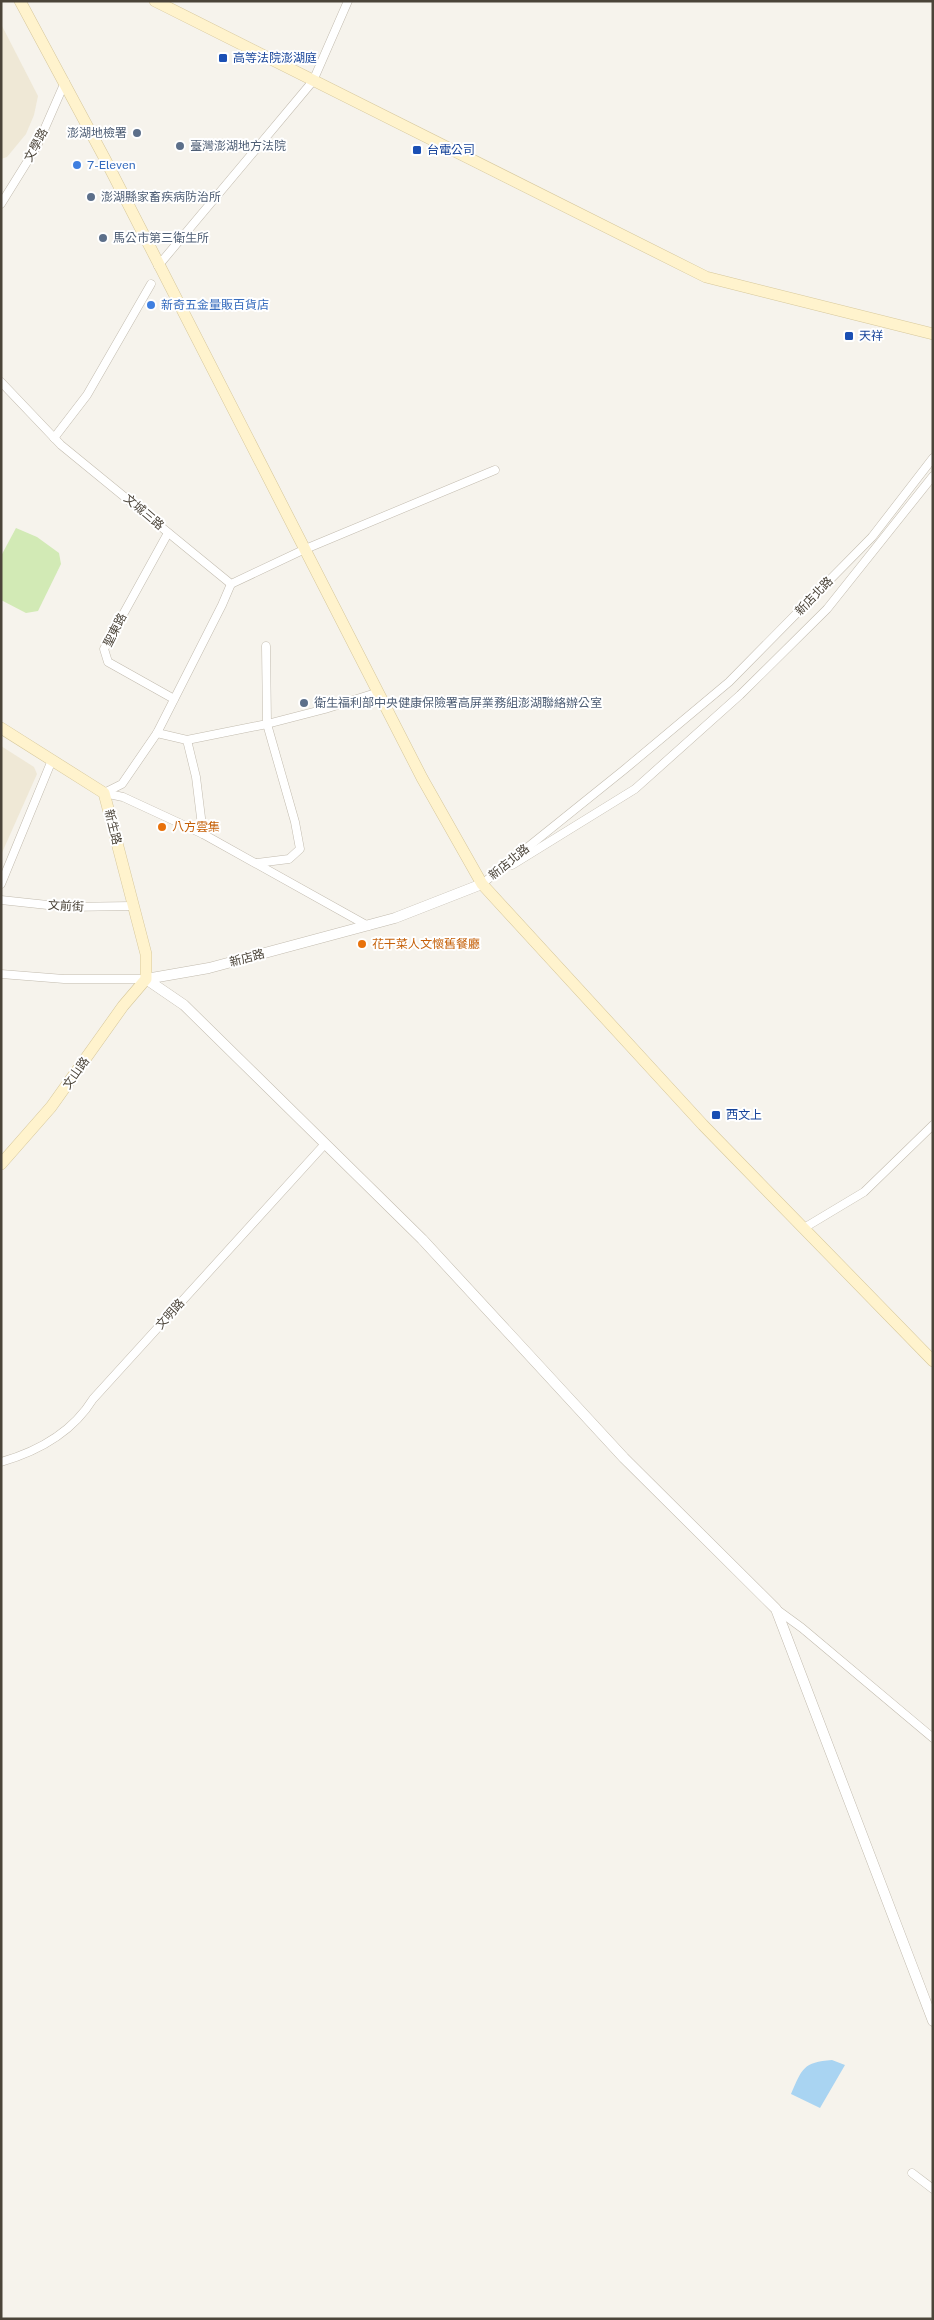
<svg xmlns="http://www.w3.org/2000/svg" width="934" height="2320" font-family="'Public Sans','Noto Sans TC',sans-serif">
  <rect width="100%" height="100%" fill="#f6f3ec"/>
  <g fill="#efe8d6">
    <polygon points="1,24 38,96 34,115 26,134 7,157 1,159"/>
    <polygon points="1,746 34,767 37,774 1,855"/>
  </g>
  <polygon fill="#d2eab5" points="16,528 37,537 59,553 61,564 38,611 26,613 1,600 1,556"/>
  <path fill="#a9d4f2" d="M832 2060 845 2065 820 2108 791 2094C802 2069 803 2062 832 2060Z"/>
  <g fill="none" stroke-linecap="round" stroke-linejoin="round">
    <g stroke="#c2bbae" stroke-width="9">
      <g id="minor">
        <polyline points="1,204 37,146 65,82"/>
        <polyline points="158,266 313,81 348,1"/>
        <polyline points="1,382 61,445 231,584 303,550 495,470"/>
        <polyline points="54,438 87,395 151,284"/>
        <polyline points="168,533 104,649 108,662 174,699"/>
        <polyline points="157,733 187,740 267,724 325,709 379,692"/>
        <polyline points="187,740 196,777 203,834"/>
        <polyline points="104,793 123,797 203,834 368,926"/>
        <polyline points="104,793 122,784 157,733 222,605 231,584"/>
        <polyline points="257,863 289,859 300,849 295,822 267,724 266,646"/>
        <polyline points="512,865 635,789 740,695 827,609 933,476"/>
        <polyline points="1,884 52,760"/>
        <polyline points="482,884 625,769 729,682 872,537 933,458"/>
        <polyline points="1,900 66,907 132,906"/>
        <polyline points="1,974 64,979 146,979"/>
        <polyline points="804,1228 864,1192 933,1125"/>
        <path d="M1 1462C39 1451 72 1433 93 1399L324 1145"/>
        <polyline points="776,1609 802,1628 933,1738"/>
        <polyline points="912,2173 933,2189"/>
      </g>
    </g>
    <g stroke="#c2bbae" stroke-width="11">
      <g id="tertiary">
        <polyline points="146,979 184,1005 422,1239 624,1458 776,1609 933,2021"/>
        <polyline points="146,979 209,968 395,918 482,884"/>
      </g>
    </g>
    <g stroke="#d6c79b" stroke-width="12">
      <g id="secondary">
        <polyline points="20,1 105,159 422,778 482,884 703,1125 933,1361"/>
        <polyline points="155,1 706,277 933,334"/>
        <polyline points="1,728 104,793 146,954 146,979 123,1006 51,1107 1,1164"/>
      </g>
    </g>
    <use href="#minor" stroke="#fff" stroke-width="8"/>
    <use href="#tertiary" stroke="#fff" stroke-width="10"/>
    <use href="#secondary" stroke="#fff3cd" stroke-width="11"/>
  </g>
  <g fill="#1a4fb4" stroke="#fff" stroke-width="2">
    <rect x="218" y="53" width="10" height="10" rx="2.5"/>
    <rect x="412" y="145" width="10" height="10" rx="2.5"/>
    <rect x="844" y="331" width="10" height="10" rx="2.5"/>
    <rect x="711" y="1110" width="10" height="10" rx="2.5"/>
  </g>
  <g fill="#5c6f8a" stroke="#fff" stroke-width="2">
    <circle cx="137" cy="133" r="5"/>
    <circle cx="180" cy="146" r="5"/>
    <circle cx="91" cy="197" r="5"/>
    <circle cx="103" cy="238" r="5"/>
    <circle cx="304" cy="703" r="5"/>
  </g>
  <g fill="#3f7fe0" stroke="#fff" stroke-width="2">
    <circle cx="77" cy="165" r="5"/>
    <circle cx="151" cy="305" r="5"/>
  </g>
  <g fill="#e8710a" stroke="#fff" stroke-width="2">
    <circle cx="162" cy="827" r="5"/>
    <circle cx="362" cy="944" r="5"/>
  </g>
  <g text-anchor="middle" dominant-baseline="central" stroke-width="4" stroke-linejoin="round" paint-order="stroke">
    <g font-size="12" fill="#164399" stroke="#fff" text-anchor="start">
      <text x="233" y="58">高等法院澎湖庭</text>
      <text x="427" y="150">台電公司</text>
      <text x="859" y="336">天祥</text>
      <text x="726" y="1115">西文上</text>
    </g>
    <g font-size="12" fill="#4e5e75" stroke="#fff" text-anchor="start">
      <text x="127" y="133" text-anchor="end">澎湖地檢署</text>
      <text x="190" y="146">臺灣澎湖地方法院</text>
      <text x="101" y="197">澎湖縣家畜疾病防治所</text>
      <text x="113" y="238">馬公市第三衛生所</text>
      <text x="314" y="703">衛生福利部中央健康保險署高屏業務組澎湖聯絡辦公室</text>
    </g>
    <g font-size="12" fill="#4b4439" stroke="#fff">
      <text transform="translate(36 145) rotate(-62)">文學路</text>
      <text transform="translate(144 512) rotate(40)">文城三路</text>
      <text transform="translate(814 596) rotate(-46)">新店北路</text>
      <text transform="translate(115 630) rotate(-63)">聖東路</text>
      <text transform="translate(113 827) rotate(76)">新生路</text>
      <text transform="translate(509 862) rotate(-39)">新店北路</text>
      <text transform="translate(66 906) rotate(3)">文前街</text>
      <text transform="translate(247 958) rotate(-15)">新店路</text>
      <text transform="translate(76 1073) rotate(-55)">文山路</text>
      <text transform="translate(170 1314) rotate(-48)">文明路</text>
    </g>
    <g font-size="12" fill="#366cbe" stroke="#fff" text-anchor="start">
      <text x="87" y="165">7-Eleven</text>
      <text x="161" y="305">新奇五金量販百貨店</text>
    </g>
    <g font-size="12" fill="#c56008" stroke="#fff" text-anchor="start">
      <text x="172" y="827">八方雲集</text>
      <text x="372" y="944">花干菜人文懷舊餐廳</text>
    </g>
  </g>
  <rect width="934" height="2320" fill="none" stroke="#4b4439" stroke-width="5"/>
</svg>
